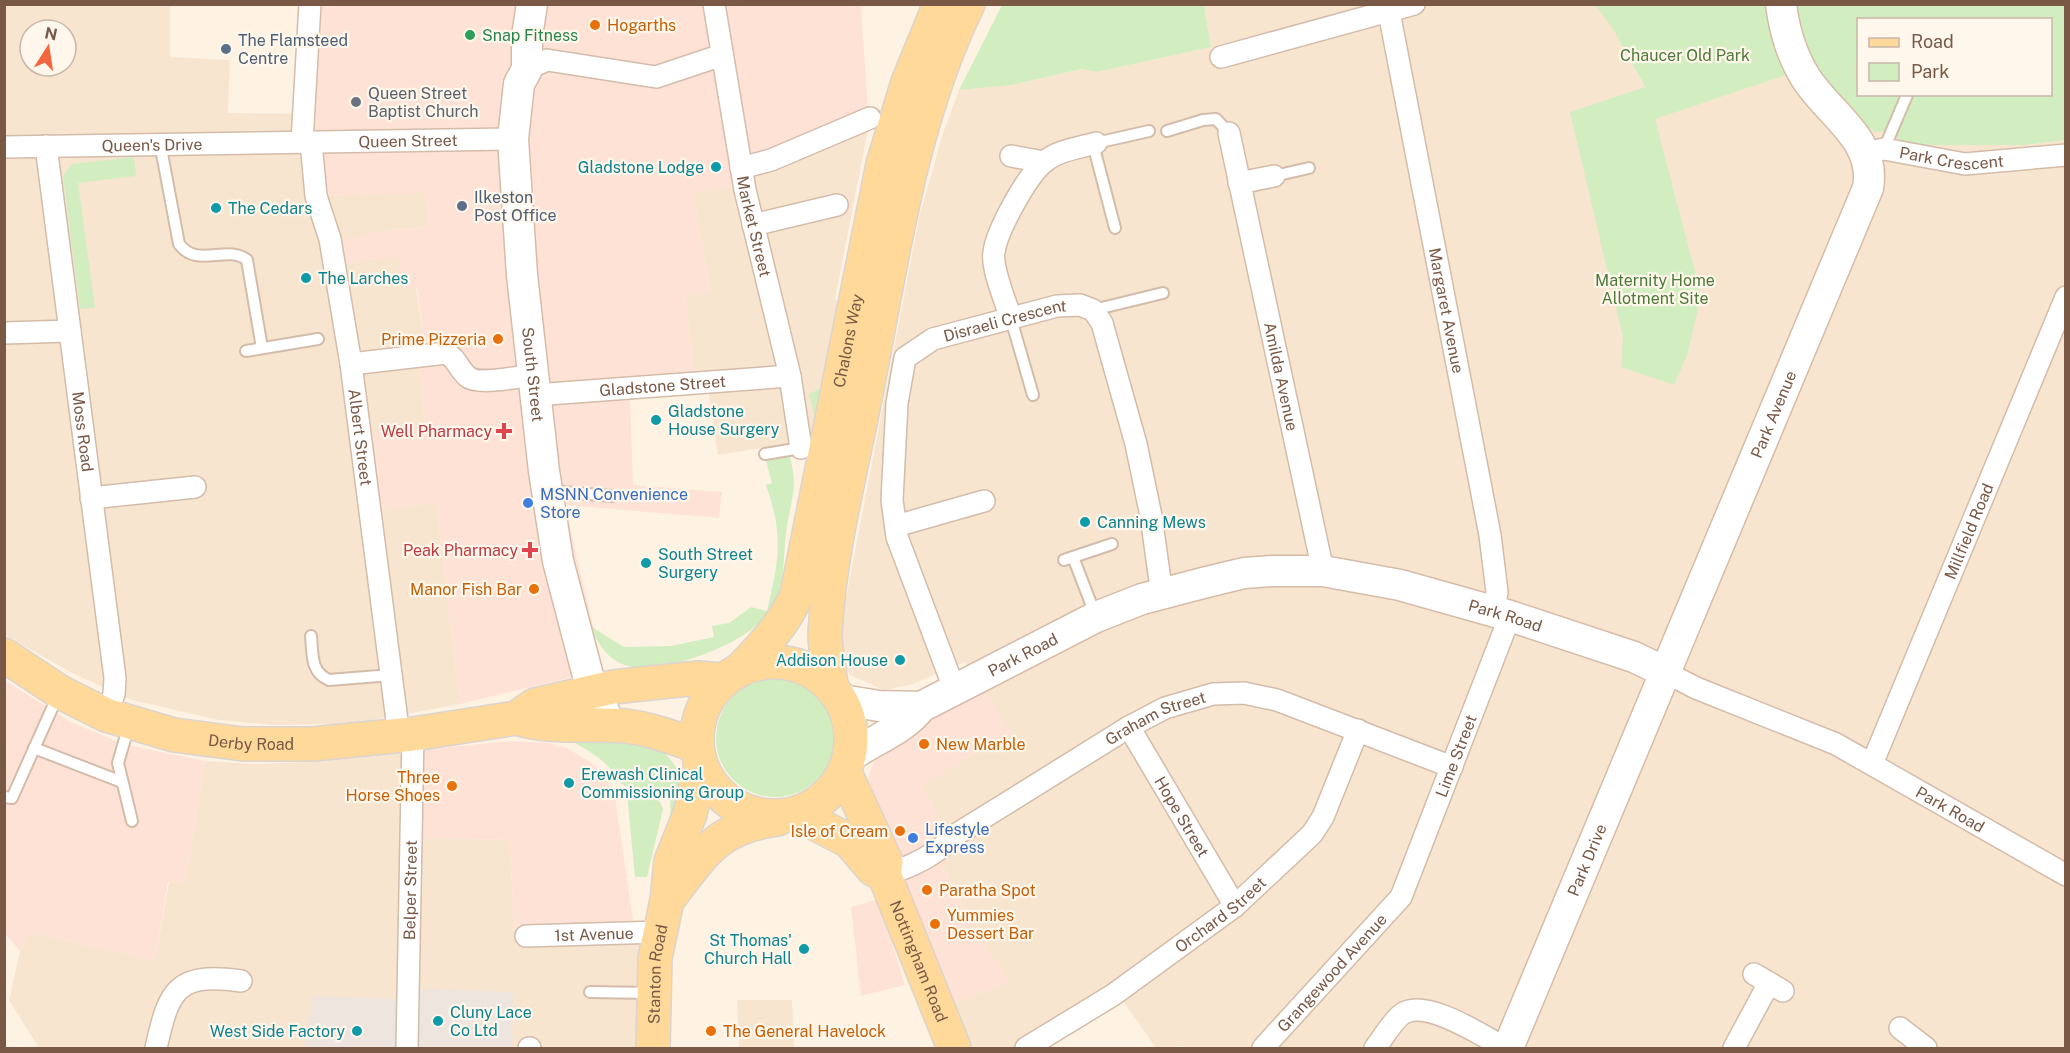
<svg xmlns="http://www.w3.org/2000/svg" width="2070" height="1053" font-family="'Public Sans',sans-serif">
  <rect width="100%" height="100%" fill="#fef3e3"/>
  <g fill="#f7e5d0" fill-rule="evenodd">
    <polygon points="1595,4 1611,26 1645,88 1655,118 1814,66 1880,131 1915,145 2025,145 2065,140 2065,1048 1185,1048 1183,1046 1156,1048 1123,1001 1042,1048 967,1048 947,1007 1010,981 969,923 941,859 955,849 921,785 1010,733 965,662 910,685 884,690 850,675 843,664 838,640 919,218 943,133 959,90 1012,85 1081,69 1097,72 1211,47 1204,5"/>
    <path d="M4 5H170V57L230 60 228 113 315 114 322 151 324 196 426 192 428 227 387 230 400 256 403 289 416 287 425 349 417 350 425 426 373 433 383 510 436 503 460 704 352 724 272 725 219 720 132 700 76 675 5 635ZM30 30H66V66H30Z"/>
    <polygon points="869,125 835,299 842,302 814,440 718,455 706,376 694,376 685,295 710,291 693,193 751,183 758,173"/>
    <polygon points="419,750 455,839 509,840 515,931 642,927 639,1048 39,1048 9,1000 20,951 30,933 155,960 169,882 185,884 205,761 254,764 308,762"/>
    <polygon points="737,1000 792,1000 794,1048 739,1048"/>
  </g>
  <g fill="#ffe2d6">
    <polygon points="322,5 861,5 869,125 759,173 751,183 693,193 710,291 685,295 694,376 630,396 633,485 722,492 719,518 565,505 603,670 460,704 436,503 383,510 373,432 425,425 417,350 425,349 417,287 403,289 399,256 341,265 338,241 387,230 428,227 426,193 324,196 322,151 315,114"/>
    <polygon points="4,680 71,722 123,744 205,761 185,884 168,882 155,960 30,933 20,951 5,934"/>
    <polygon points="981,687 1011,734 921,785 955,849 941,859 969,923 1010,981 947,1007 869,791 868,779 875,758"/>
    <polygon points="510,741 549,743 569,749 593,764 607,779 615,797 634,927 515,931 509,840 420,838 419,750"/>
    <polygon points="878,899 905,985 861,996 851,907"/>
  </g>
  <polygon fill="#ede5de" points="417,989 513,992 512,1048 305,1048 313,996 416,1000"/>
  <g fill="#d2edc0" fill-rule="evenodd">
    <polygon points="1002,5 1204,5 1211,47 1097,72 1081,69 1012,85 959,90"/>
    <polygon points="1595,5 1764,5 1786,75 1655,119 1701,295 1688,353 1674,385 1621,367 1623,337 1570,112 1645,87 1611,26"/>
    <path d="M1796 5H2065V140L2025 145H1915L1904 144C1898 136 1884 130 1875 132 1848 113 1818 81 1807 50 1801 36 1799 19 1796 5ZM1858 20H2050V94H1858Z"/>
    <polygon points="134,157 136,176 78,183 95,308 80,309 63,176 72,164"/>
    <polygon points="824,387 817,424 809,394"/>
    <path d="M790 456C792 465 794 475 794 484 793 501 788 517 786 533 783 558 785 588 772 609 752 642 669 673 632 667 611 663 598 647 592 627L624 647 671 646 714 637 712 626 729 623 751 607 767 611C779 558 784 538 766 485L772 483 766 461Z"/>
    <circle cx="775" cy="738" r="59"/>
    <path d="M620 734 660 746 678 770 683 780 675 820 670 818C670 811 672 800 667 795 655 783 636 793 622 784 615 780 613 771 607 765 595 754 579 744 563 738Z"/>
    <path d="M627 794C641 797 658 791 663 809L647 877H635Z"/>
  </g>
  <g fill="none" stroke-linecap="round" stroke-linejoin="round">
    <g stroke="#d3bcaa" stroke-width="14">
      <g id="lane">
        <polyline points="1167,131 1203,120 1216,119 1229,133"/>
        <path d="M160 143 179 244C197 269 227 244 247 260L262 348"/>
        <polyline points="1096,143 1149,131"/>
        <polyline points="1093,144 1115,228"/>
        <polyline points="1884,149 1907,95"/>
        <polyline points="1274,176 1309,168"/>
        <polyline points="1093,310 1163,293"/>
        <polyline points="1011,319 1033,395"/>
        <polyline points="246,351 318,339"/>
        <polyline points="765,454 801,448"/>
        <polyline points="550,491 613,496"/>
        <polyline points="1073,557 1095,614"/>
        <polyline points="1064,560 1112,544"/>
        <path d="M311 636C313 654 310 672 329 680L391 675"/>
        <polyline points="129,725 118,763 132,821"/>
        <polyline points="34,748 122,782"/>
        <polyline points="4,797 12,798 58,695"/>
        <polyline points="590,992 650,993"/>
      </g>
    </g>
    <g stroke="#d3bcaa" stroke-width="24">
      <g id="street">
        <path id="s1" d="M714 4 745 190 790 376 801 448"/>
        <path id="s2" d="M1389 12 1490 535 1497 592 1494 612"/>
        <polyline points="1221,57 1414,4"/>
        <polyline points="527,69 547,60 656,77 722,55"/>
        <path id="s3" d="M1229 133 1323 571"/>
        <polyline points="302,142 310,4"/>
        <path id="s4" d="M311 142 316 196 330 239 351 364 399 736"/>
        <path id="s5" d="M46 146 115 678 114 694 106 715"/>
        <path id="s6" d="M4 147 513 139"/>
        <path id="s7" d="M1866 153 1884 149 1965 164 2066 155"/>
        <polyline points="1011,156 1044,162"/>
        <polyline points="741,168 771,160 870,118"/>
        <polyline points="1239,183 1274,176"/>
        <polyline points="753,225 837,205"/>
        <path d="M1011 319C1006 302 991 268 994 252 997 230 1027 176 1044 162 1058 150 1079 148 1096 143"/>
        <polyline points="4,333 70,331"/>
        <path d="M351 364 446 353C456 357 459 370 468 377 477 385 519 377 532 375"/>
        <path id="s8" d="M535 395 790 376"/>
        <polyline points="91,498 195,487"/>
        <polyline points="896,526 984,501"/>
        <path id="s9" d="M1667 673 1696 688 1836 744 2066 875"/>
        <path id="s10" d="M955 691 897 537 892 500 897 403 905 358 933 339 1057 306 1080 305 1093 310 1102 323 1136 444 1151 516 1162 595"/>
        <path id="s11" d="M1129 727 1235 906"/>
        <path id="s12" d="M1872 764 2066 297"/>
        <path id="s13" d="M884 874C910 869 938 853 957 834L1129 727 1165 708 1213 694 1244 693 1277 700 1452 767"/>
        <path id="s14" d="M526 936 660 932"/>
        <polyline points="1754,974 1783,991"/>
        <polyline points="1900,1028 1926,1048"/>
        <path d="M156 1048C169 989 177 972 241 981"/>
        <path id="s15" d="M407 1048 413 734"/>
        <polyline points="529,1048 530,1048"/>
        <path id="s16" d="M1026 1048 1113 995 1235 906 1312 834 1323 817 1358 730"/>
        <path id="s17" d="M1263 1048 1401 897 1510 616"/>
        <path d="M1375 1048C1383 1038 1391 1023 1401 1015 1424 996 1484 1037 1505 1048"/>
        <polyline points="1734,1048 1769,983"/>
      </g>
    </g>
    <g stroke="#d6bca8" stroke-width="33">
      <g id="secondary">
        <path id="s18" d="M532 4 527 36V69L519 84 513 139 522 275 544 471 558 561 592 691 604 711"/>
        <polyline points="842,700 879,706 921,707"/>
        <path id="s19" d="M848 758C871 741 905 729 921 707L1096 617 1142 599 1203 583 1244 573 1273 571H1323L1400 585 1510 616 1634 657 1667 673"/>
        <path id="s20" d="M1508 1048 1868 188C1877 138 1826 113 1804 75 1792 55 1784 28 1781 4"/>
      </g>
    </g>
    <g stroke="#dcd4cf" stroke-width="36">
      <g id="primary">
        <path id="s21" d="M4 655 60 692 106 715 174 735 243 744H313L413 734 516 718 535 705 613 687 698 678 720 680"/>
        <circle cx="774" cy="739" r="77"/>
        <path id="s22" d="M742 668C764 645 785 623 797 594L883 164 908 82 940 4"/>
        <path d="M831 684C829 668 825 650 825 634 829 553 851 472 866 393 892 262 909 126 968 4"/>
        <path d="M516 718C552 729 589 723 626 726 651 729 674 738 697 746"/>
        <path id="s23" d="M845 773 886 862 884 874 954 1048"/>
        <polyline points="799,815 849,841 873,869 882,874"/>
        <path d="M669 898C704 853 717 827 778 819"/>
        <path id="s24" d="M653 1048 655 958 667 900 671 861 690 814 700 768"/>
      </g>
    </g>
    <use href="#lane" stroke="#fff" stroke-width="10"/>
    <use href="#street" stroke="#fff" stroke-width="21"/>
    <use href="#secondary" stroke="#fff" stroke-width="30"/>
    <use href="#primary" stroke="#ffd999" stroke-width="33"/>
  </g>
  <g fill="#e8710a" stroke="#fff7eb" stroke-width="2">
    <circle cx="595" cy="25" r="6"/>
    <circle cx="498" cy="339" r="6"/>
    <circle cx="534" cy="589" r="6"/>
    <circle cx="924" cy="744" r="6"/>
    <circle cx="452" cy="786" r="6"/>
    <circle cx="900" cy="831" r="6"/>
    <circle cx="927" cy="890" r="6"/>
    <circle cx="935" cy="924" r="6"/>
    <circle cx="711" cy="1031" r="6"/>
  </g>
  <circle fill="#2e9e5b" stroke="#fff7eb" stroke-width="2" cx="470" cy="35" r="6"/>
  <g fill="#5c6f8a" stroke="#fff7eb" stroke-width="2">
    <circle cx="226" cy="49" r="6"/>
    <circle cx="462" cy="206" r="6"/>
  </g>
  <circle fill="#6b7280" stroke="#fff7eb" stroke-width="2" cx="356" cy="102" r="6"/>
  <g fill="#0f9aa8" stroke="#fff7eb" stroke-width="2">
    <circle cx="716" cy="167" r="6"/>
    <circle cx="216" cy="208" r="6"/>
    <circle cx="306" cy="278" r="6"/>
    <circle cx="656" cy="420" r="6"/>
    <circle cx="1085" cy="522" r="6"/>
    <circle cx="646" cy="563" r="6"/>
    <circle cx="900" cy="660" r="6"/>
    <circle cx="569" cy="783" r="6"/>
    <circle cx="804" cy="949" r="6"/>
    <circle cx="438" cy="1021" r="6"/>
    <circle cx="357" cy="1031" r="6"/>
  </g>
  <g fill="#e0444e" stroke="#fff7eb" stroke-width="2">
    <path d="M501 422h6v6h6v6h-6v6h-6v-6h-6v-6h6z"/>
    <path d="M527 541h6v6h6v6h-6v6h-6v-6h-6v-6h6z"/>
  </g>
  <g fill="#3f7fe0" stroke="#fff7eb" stroke-width="2">
    <circle cx="528" cy="503" r="6"/>
    <circle cx="913" cy="838" r="6"/>
  </g>
  <g text-anchor="middle" dominant-baseline="central" stroke-width="4.5" stroke-linejoin="round" paint-order="stroke">
    <g font-size="16" fill="#c56008" stroke="#fff7eb" text-anchor="start">
      <text x="607" y="25">Hogarths</text>
      <text x="486" y="339" text-anchor="end">Prime Pizzeria</text>
      <text x="522" y="589" text-anchor="end">Manor Fish Bar</text>
      <text x="936" y="744">New Marble</text>
      <text x="440" y="777" text-anchor="end">Three<tspan x="440" dy="18">Horse Shoes</tspan></text>
      <text x="888" y="831" text-anchor="end">Isle of Cream</text>
      <text x="939" y="890">Paratha Spot</text>
      <text x="947" y="915">Yummies<tspan x="947" dy="18">Dessert Bar</tspan></text>
      <text x="723" y="1031">The General Havelock</text>
    </g>
    <g font-size="16" fill="#27864d" stroke="#fff7eb" text-anchor="start">
      <text x="482" y="35">Snap Fitness</text>
    </g>
    <g font-size="16" fill="#4e5e75" stroke="#fff7eb" text-anchor="start">
      <text x="238" y="40">The Flamsteed<tspan x="238" dy="18">Centre</tspan></text>
      <text x="474" y="197">Ilkeston<tspan x="474" dy="18">Post Office</tspan></text>
    </g>
    <g font-size="16" fill="#4d7a3b" stroke="#fff7eb">
      <text x="1685" y="55">Chaucer Old Park</text>
      <text x="1655" y="280">Maternity Home<tspan x="1655" dy="18">Allotment Site</tspan></text>
    </g>
    <g font-size="16" fill="#5b616d" stroke="#fff7eb" text-anchor="start">
      <text x="368" y="93">Queen Street<tspan x="368" dy="18">Baptist Church</tspan></text>
    </g>
    <g font-size="16" fill="#795846" stroke="#fff7eb">
      <text stroke="none"><textPath href="#s6" startOffset="404">Queen Street</textPath></text>
      <text stroke="none"><textPath href="#s6" startOffset="148">Queen's Drive</textPath></text>
      <text stroke="none"><textPath href="#s7" startOffset="87">Park Crescent</textPath></text>
      <text stroke="none"><textPath href="#s1" startOffset="226">Market Street</textPath></text>
      <text stroke="none"><textPath href="#s2" startOffset="304">Margaret Avenue</textPath></text>
      <text stroke="none"><textPath href="#s10" startOffset="453">Disraeli Crescent</textPath></text>
      <text stroke="none"><textPath href="#s22" startOffset="351">Chalons Way</textPath></text>
      <text stroke="none"><textPath href="#s18" startOffset="374">South Street</textPath></text>
      <text stroke="none"><textPath href="#s3" startOffset="249">Amilda Avenue</textPath></text>
      <text stroke="none"><textPath href="#s8" startOffset="128">Gladstone Street</textPath></text>
      <text stroke="none"><textPath href="#s20" startOffset="687">Park Avenue</textPath></text>
      <text stroke="none"><textPath href="#s5" startOffset="288">Moss Road</textPath></text>
      <text stroke="none"><textPath href="#s4" startOffset="300">Albert Street</textPath></text>
      <text stroke="none"><textPath href="#s12" startOffset="252">Millfield Road</textPath></text>
      <text stroke="none"><textPath href="#s19" startOffset="708">Park Road</textPath></text>
      <text stroke="none"><textPath href="#s19" startOffset="204">Park Road</textPath></text>
      <text stroke="none"><textPath href="#s13" startOffset="315">Graham Street</textPath></text>
      <text stroke="none"><textPath href="#s21" startOffset="267">Derby Road</textPath></text>
      <text stroke="none"><textPath href="#s17" startOffset="356">Lime Street</textPath></text>
      <text stroke="none"><textPath href="#s9" startOffset="315">Park Road</textPath></text>
      <text stroke="none"><textPath href="#s11" startOffset="104">Hope Street</textPath></text>
      <text stroke="none"><textPath href="#s20" startOffset="204">Park Drive</textPath></text>
      <text stroke="none"><textPath href="#s15" startOffset="158">Belper Street</textPath></text>
      <text stroke="none"><textPath href="#s16" startOffset="236">Orchard Street</textPath></text>
      <text stroke="none"><textPath href="#s14" startOffset="68">1st Avenue</textPath></text>
      <text stroke="none"><textPath href="#s23" startOffset="204">Nottingham Road</textPath></text>
      <text stroke="none"><textPath href="#s17" startOffset="102">Grangewood Avenue</textPath></text>
      <text stroke="none"><textPath href="#s24" startOffset="74">Stanton Road</textPath></text>
    </g>
    <g font-size="16" fill="#0d838f" stroke="#fff7eb" text-anchor="start">
      <text x="704" y="167" text-anchor="end">Gladstone Lodge</text>
      <text x="228" y="208">The Cedars</text>
      <text x="318" y="278">The Larches</text>
      <text x="668" y="411">Gladstone<tspan x="668" dy="18">House Surgery</tspan></text>
      <text x="1097" y="522">Canning Mews</text>
      <text x="658" y="554">South Street<tspan x="658" dy="18">Surgery</tspan></text>
      <text x="888" y="660" text-anchor="end">Addison House</text>
      <text x="581" y="774">Erewash Clinical<tspan x="581" dy="18">Commissioning Group</tspan></text>
      <text x="792" y="940" text-anchor="end">St Thomas'<tspan x="792" dy="18">Church Hall</tspan></text>
      <text x="450" y="1012">Cluny Lace<tspan x="450" dy="18">Co Ltd</tspan></text>
      <text x="345" y="1031" text-anchor="end">West Side Factory</text>
    </g>
    <g font-size="16" fill="#be3a42" stroke="#fff7eb" text-anchor="end">
      <text x="492" y="431">Well Pharmacy</text>
      <text x="518" y="550">Peak Pharmacy</text>
    </g>
    <g font-size="16" fill="#366cbe" stroke="#fff7eb" text-anchor="start">
      <text x="540" y="494">MSNN Convenience<tspan x="540" dy="18">Store</tspan></text>
      <text x="925" y="829">Lifestyle<tspan x="925" dy="18">Express</tspan></text>
    </g>
  </g>
  <rect width="2070" height="1053" fill="none" stroke="#795846" stroke-width="12"/>
  <rect x="1857" y="18" width="195" height="78" fill="#fff7eb" stroke="#c9b7a9" stroke-width="1.5"/>
  <rect x="1869" y="38" width="30" height="9" fill="#ffd999" stroke="#c9b7a9" stroke-width="1.5"/>
  <text x="1911" y="48" font-size="18" fill="#795846">Road</text>
  <rect x="1869" y="63" width="30" height="18" fill="#d2edc0" stroke="#c9b7a9" stroke-width="1.5"/>
  <text x="1911" y="78" font-size="18" fill="#795846">Park</text>
  <g transform="translate(48 48) rotate(12)"><circle r="28" fill="#fff7eb" stroke="#c9b7a9" stroke-width="1.5"/>
  <path d="M0-4.5L10 22L0 15L-10 22Z" fill="#f3653d"/>
  <text y="-9" font-size="16" font-weight="bold" text-anchor="middle" fill="#795846">N</text>
  </g>
</svg>
